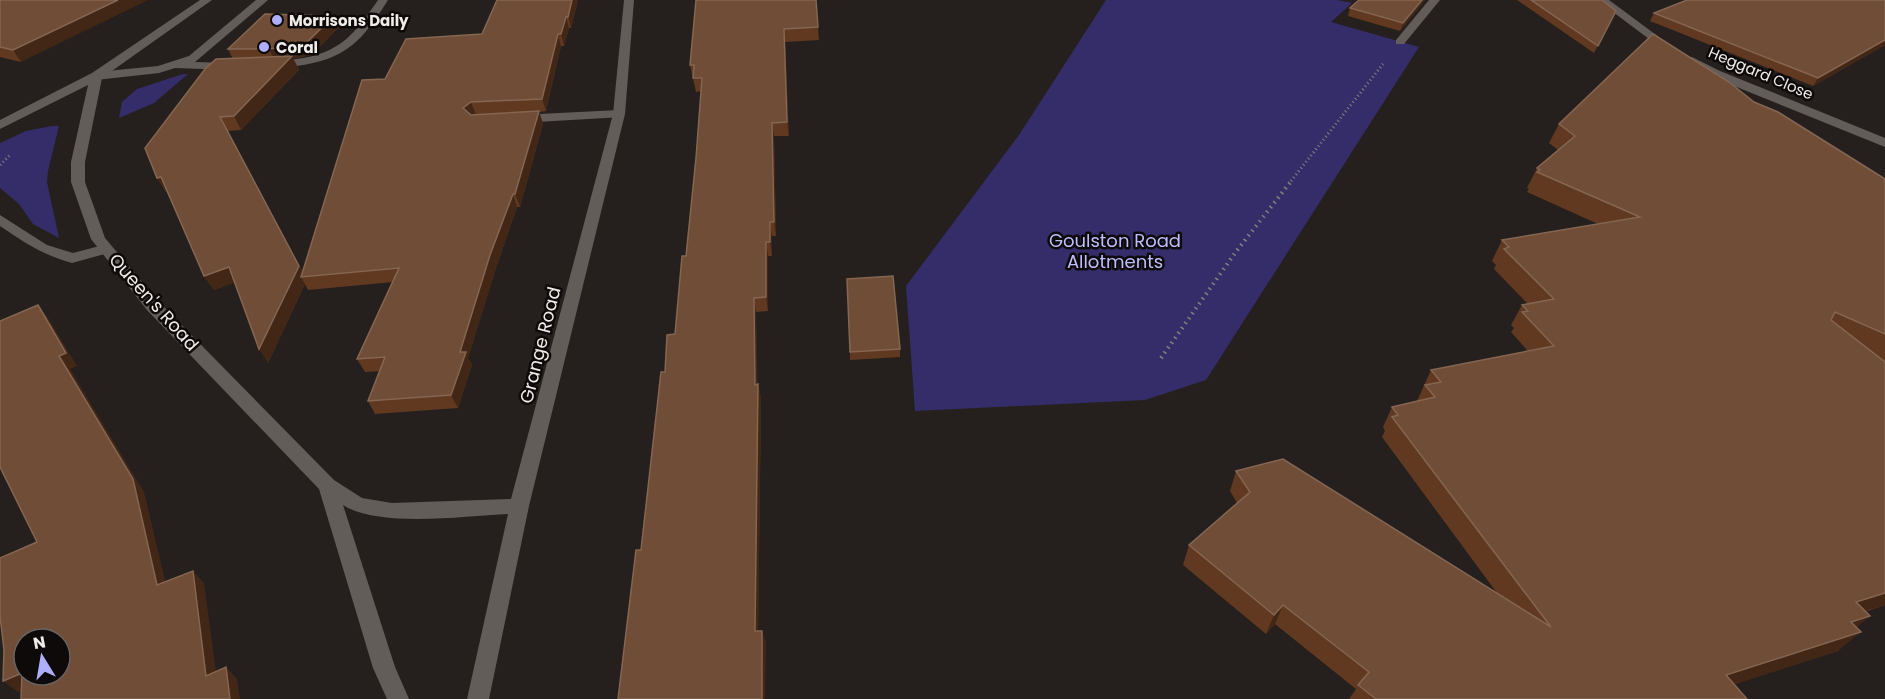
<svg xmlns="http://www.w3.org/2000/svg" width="1885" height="699" font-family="Poppins,sans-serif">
  <rect width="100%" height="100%" fill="#25201d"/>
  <g fill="#342d6a">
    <polygon points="1106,0 1337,0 1352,3 1331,22 1419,47 1206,380 1145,400 915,411 906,286 1019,135"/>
    <polygon points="183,74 188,74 154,103 119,118 122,102 137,89"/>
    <polygon points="52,126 59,126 48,171 47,182 59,238 33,224 19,204 0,188 0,143 26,131"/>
  </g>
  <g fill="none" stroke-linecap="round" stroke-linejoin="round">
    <g stroke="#85807e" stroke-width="3" stroke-dasharray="1 3" stroke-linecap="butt">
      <polyline points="0,165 11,154"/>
      <polyline points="1291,181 1383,64"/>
    </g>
    <polyline stroke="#85807e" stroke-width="4" stroke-dasharray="1.5 4.5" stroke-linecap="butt" points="1161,358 1235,253 1292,180"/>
    <g fill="#635d59" fill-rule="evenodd">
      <polygon points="256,0 268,0 195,62 228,63 234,67 232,70 175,68 159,73 96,80 90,76 96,72 158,66 189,56"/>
      <path d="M378 0H388C363 40 346 60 296 66 287 67 276 70 269 64 276 58 287 60 296 59 339 54 355 34 378 0Z"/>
      <polygon points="1429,0 1440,0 1404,44 1396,44 1396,40"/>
      <polygon points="619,110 625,114 623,117 519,123 513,119 519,115"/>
      <path d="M0 215 47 245 73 253 107 244 114 249 112 252 72 263C43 255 25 243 0 226Z"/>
    </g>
    <g fill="#635d59" fill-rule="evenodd">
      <path d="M200 0H212L102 78 85 162V182L105 238 159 302 334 480 362 498 392 503 511 499 613 114 624 0H634L625 114 529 506 489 699H467L508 514C464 516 379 528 343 505L395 667 409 699H387L373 668 319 489 147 310 91 239 71 182V162L88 85 0 129V120L92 73Z"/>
      <polygon points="1597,0 1609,0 1675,49 1673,51 1665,51"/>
      <polygon points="1692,57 1720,71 1885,138 1885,147 1712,77 1688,64 1688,58"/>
    </g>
  </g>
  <g fill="#613920">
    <polygon points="0,0 21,62 0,57"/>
    <polygon points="578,0 571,28 569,28 564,46 561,46 546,111 539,112 543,124 520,207 517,207 496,268 468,358 472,365 458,408 375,414 368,401 380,371 365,372 357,359 393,282 308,290 305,284 268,363 235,282 214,290 204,276 167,192 166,192 157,178 233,59 228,49 339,27 312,55 293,58 299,70 241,130 227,131 302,271 385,79 482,34"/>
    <polygon points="816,0 819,40 785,42 789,136 774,136 776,236 772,236 772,256 768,256 768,311 756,312 757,384 758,384 761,399 758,631 762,631 766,644 641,550 665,372 675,334 686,256 696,158 701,91 696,92 690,65"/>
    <polygon points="1359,0 1425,0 1400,31 1348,16 1350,8"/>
    <polygon points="1517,0 1602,0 1616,11 1594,53"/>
    <polygon points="1885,0 1885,45 1813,86 1650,21 1654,13"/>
    <polygon points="1754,102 1885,179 1885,605 1865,612 1870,616 1856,627 1838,651 1734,684 1747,699 1349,699 1356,689 1275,624 1266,634 1183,565 1189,545 1237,503 1230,491 1236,471 1497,593 1382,437 1385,431 1383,427 1392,407 1417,401 1431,370 1528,351 1511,332 1514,328 1511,325 1522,305 1528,304 1494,269 1496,265 1492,261 1502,240 1598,224 1527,192 1529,189 1527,188 1537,168 1558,150 1549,143 1559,124"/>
    <polygon points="900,349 900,357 850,360 850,352"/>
  </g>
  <g fill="#422716">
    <polygon points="118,0 148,0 21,62 13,50"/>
    <polygon points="572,0 578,0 571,28 568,17"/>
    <polygon points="1422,0 1425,0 1400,31 1403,23"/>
    <polygon points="334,16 339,27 312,55 293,58 299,70 241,130 234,116 275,61 269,49"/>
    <polygon points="566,17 569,28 564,46 561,34"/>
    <polygon points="784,29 785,42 789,136 787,122"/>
    <polygon points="558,34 561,46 546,111 542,99"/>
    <polygon points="1885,40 1885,45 1813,86 1818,78"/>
    <polygon points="471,102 476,115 468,120 463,108"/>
    <polygon points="539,111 543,124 520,207 515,194"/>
    <polygon points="220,117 307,280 305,276 301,277 305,284 268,363 259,349"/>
    <polygon points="772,123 774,136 776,236 774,222"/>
    <polygon points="161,177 170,191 166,192 157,178"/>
    <polygon points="513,194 517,207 496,268 468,358 472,365 458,408 451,395 460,352 490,255"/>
    <polygon points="770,222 772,236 772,256 770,242"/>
    <polygon points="766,242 768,256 768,311 766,297"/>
    <polygon points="229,267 238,281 214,290 204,276"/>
    <polygon points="754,298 756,312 758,399 755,385"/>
    <polygon points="38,305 48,318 77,366 70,369 144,492 169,597 157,585"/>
    <polygon points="758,384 761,399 758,644 755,631"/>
    <polygon points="193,571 204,583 218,687 206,676"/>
    <polygon points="1885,593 1885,605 1833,621 1856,602"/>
    <polygon points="1283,605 1275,624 1266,634 1274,615"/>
    <polygon points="1870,616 1847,635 1851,622"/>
    <polygon points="762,631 766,644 765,699 762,699"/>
    <polygon points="1861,632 1838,651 1705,694 1726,675"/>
    <polygon points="226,667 237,679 240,699 230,699"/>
    <polygon points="22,673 37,685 18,692 3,681"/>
  </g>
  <g fill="#704d36" stroke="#846652" stroke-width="1.5" fill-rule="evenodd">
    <polygon points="0,0 118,0 13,50 0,47"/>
    <polygon points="497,0 572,0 568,17 566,17 561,34 558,34 542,99 471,102 463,108 471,115 539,111 515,194 513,194 490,255 460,352 466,352 451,395 368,401 385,357 357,359 399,268 301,277 362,80 385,79 406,39 482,34"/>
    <polygon points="696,0 816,0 818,27 784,29 787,122 772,123 774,222 770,222 770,242 766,242 766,297 754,298 755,385 758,384 755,631 762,631 762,699 618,699 636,550 641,550 661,372 665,372 667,335 675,334 682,256 686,256 696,158 702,78 693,78 694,65 690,65"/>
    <polygon points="1359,0 1422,0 1403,23 1350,8"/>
    <polygon points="1531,0 1602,0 1616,11 1598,46"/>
    <polygon points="1687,0 1885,0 1885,40 1818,78 1654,13"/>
    <polygon points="265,14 334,16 306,43 269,49 228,49"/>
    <polygon points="1653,34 1729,82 1754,102 1778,112 1885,179 1885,334 1835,312 1831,320 1885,362 1885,593 1856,602 1870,616 1851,622 1861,632 1726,675 1747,699 1376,699 1358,685 1369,672 1283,605 1274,615 1189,545 1250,492 1236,471 1283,459 1551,627 1392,417 1398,415 1392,407 1435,397 1425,385 1441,382 1431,370 1554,346 1522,312 1528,311 1522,305 1554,299 1504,249 1509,247 1502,240 1640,217 1537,172 1540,170 1537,168 1575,136 1559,124"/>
    <polygon points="292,56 234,116 220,117 299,266 259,349 229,267 204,276 161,177 157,178 145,148 205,69 216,59"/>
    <polygon points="893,276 900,349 850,352 847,279"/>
    <path d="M38 305 66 353 59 356 133 479 157 585 193 571 206 676 226 667 230 699H21L22 673 3 681 4 650 0 616V558L37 542 0 467V321ZM24 639H60V675H24Z"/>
  </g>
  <g fill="#afaefa" stroke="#0d0a09" stroke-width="2">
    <circle cx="277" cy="20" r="6"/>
    <circle cx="264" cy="47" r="6"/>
  </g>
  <g text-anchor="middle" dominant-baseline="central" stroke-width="5" stroke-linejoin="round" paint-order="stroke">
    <g font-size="15" font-weight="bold" fill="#f0ecea" stroke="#0d0a09" text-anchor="start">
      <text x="289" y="20">Morrisons Daily</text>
      <text x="276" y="47">Coral</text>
    </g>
    <g font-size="15" fill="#f0ecea" stroke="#0d0a09">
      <text transform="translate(1761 73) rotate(23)">Heggard Close</text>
    </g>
    <g font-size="18" fill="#bebeff" stroke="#0d0a09">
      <text x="1115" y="240">Goulston Road<tspan x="1115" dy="21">Allotments</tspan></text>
    </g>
    <g font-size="18" fill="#f0ecea" stroke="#0d0a09">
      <text transform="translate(154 302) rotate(48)">Queen's Road</text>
      <text transform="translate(540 345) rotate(-76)">Grange Road</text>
    </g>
  </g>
  <g transform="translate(42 657) rotate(349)"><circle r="28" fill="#0d0a09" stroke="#686463" stroke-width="1.5"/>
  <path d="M0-4.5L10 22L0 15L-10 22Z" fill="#afaefa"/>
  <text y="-9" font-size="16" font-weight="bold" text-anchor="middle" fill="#f0ecea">N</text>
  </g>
</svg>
